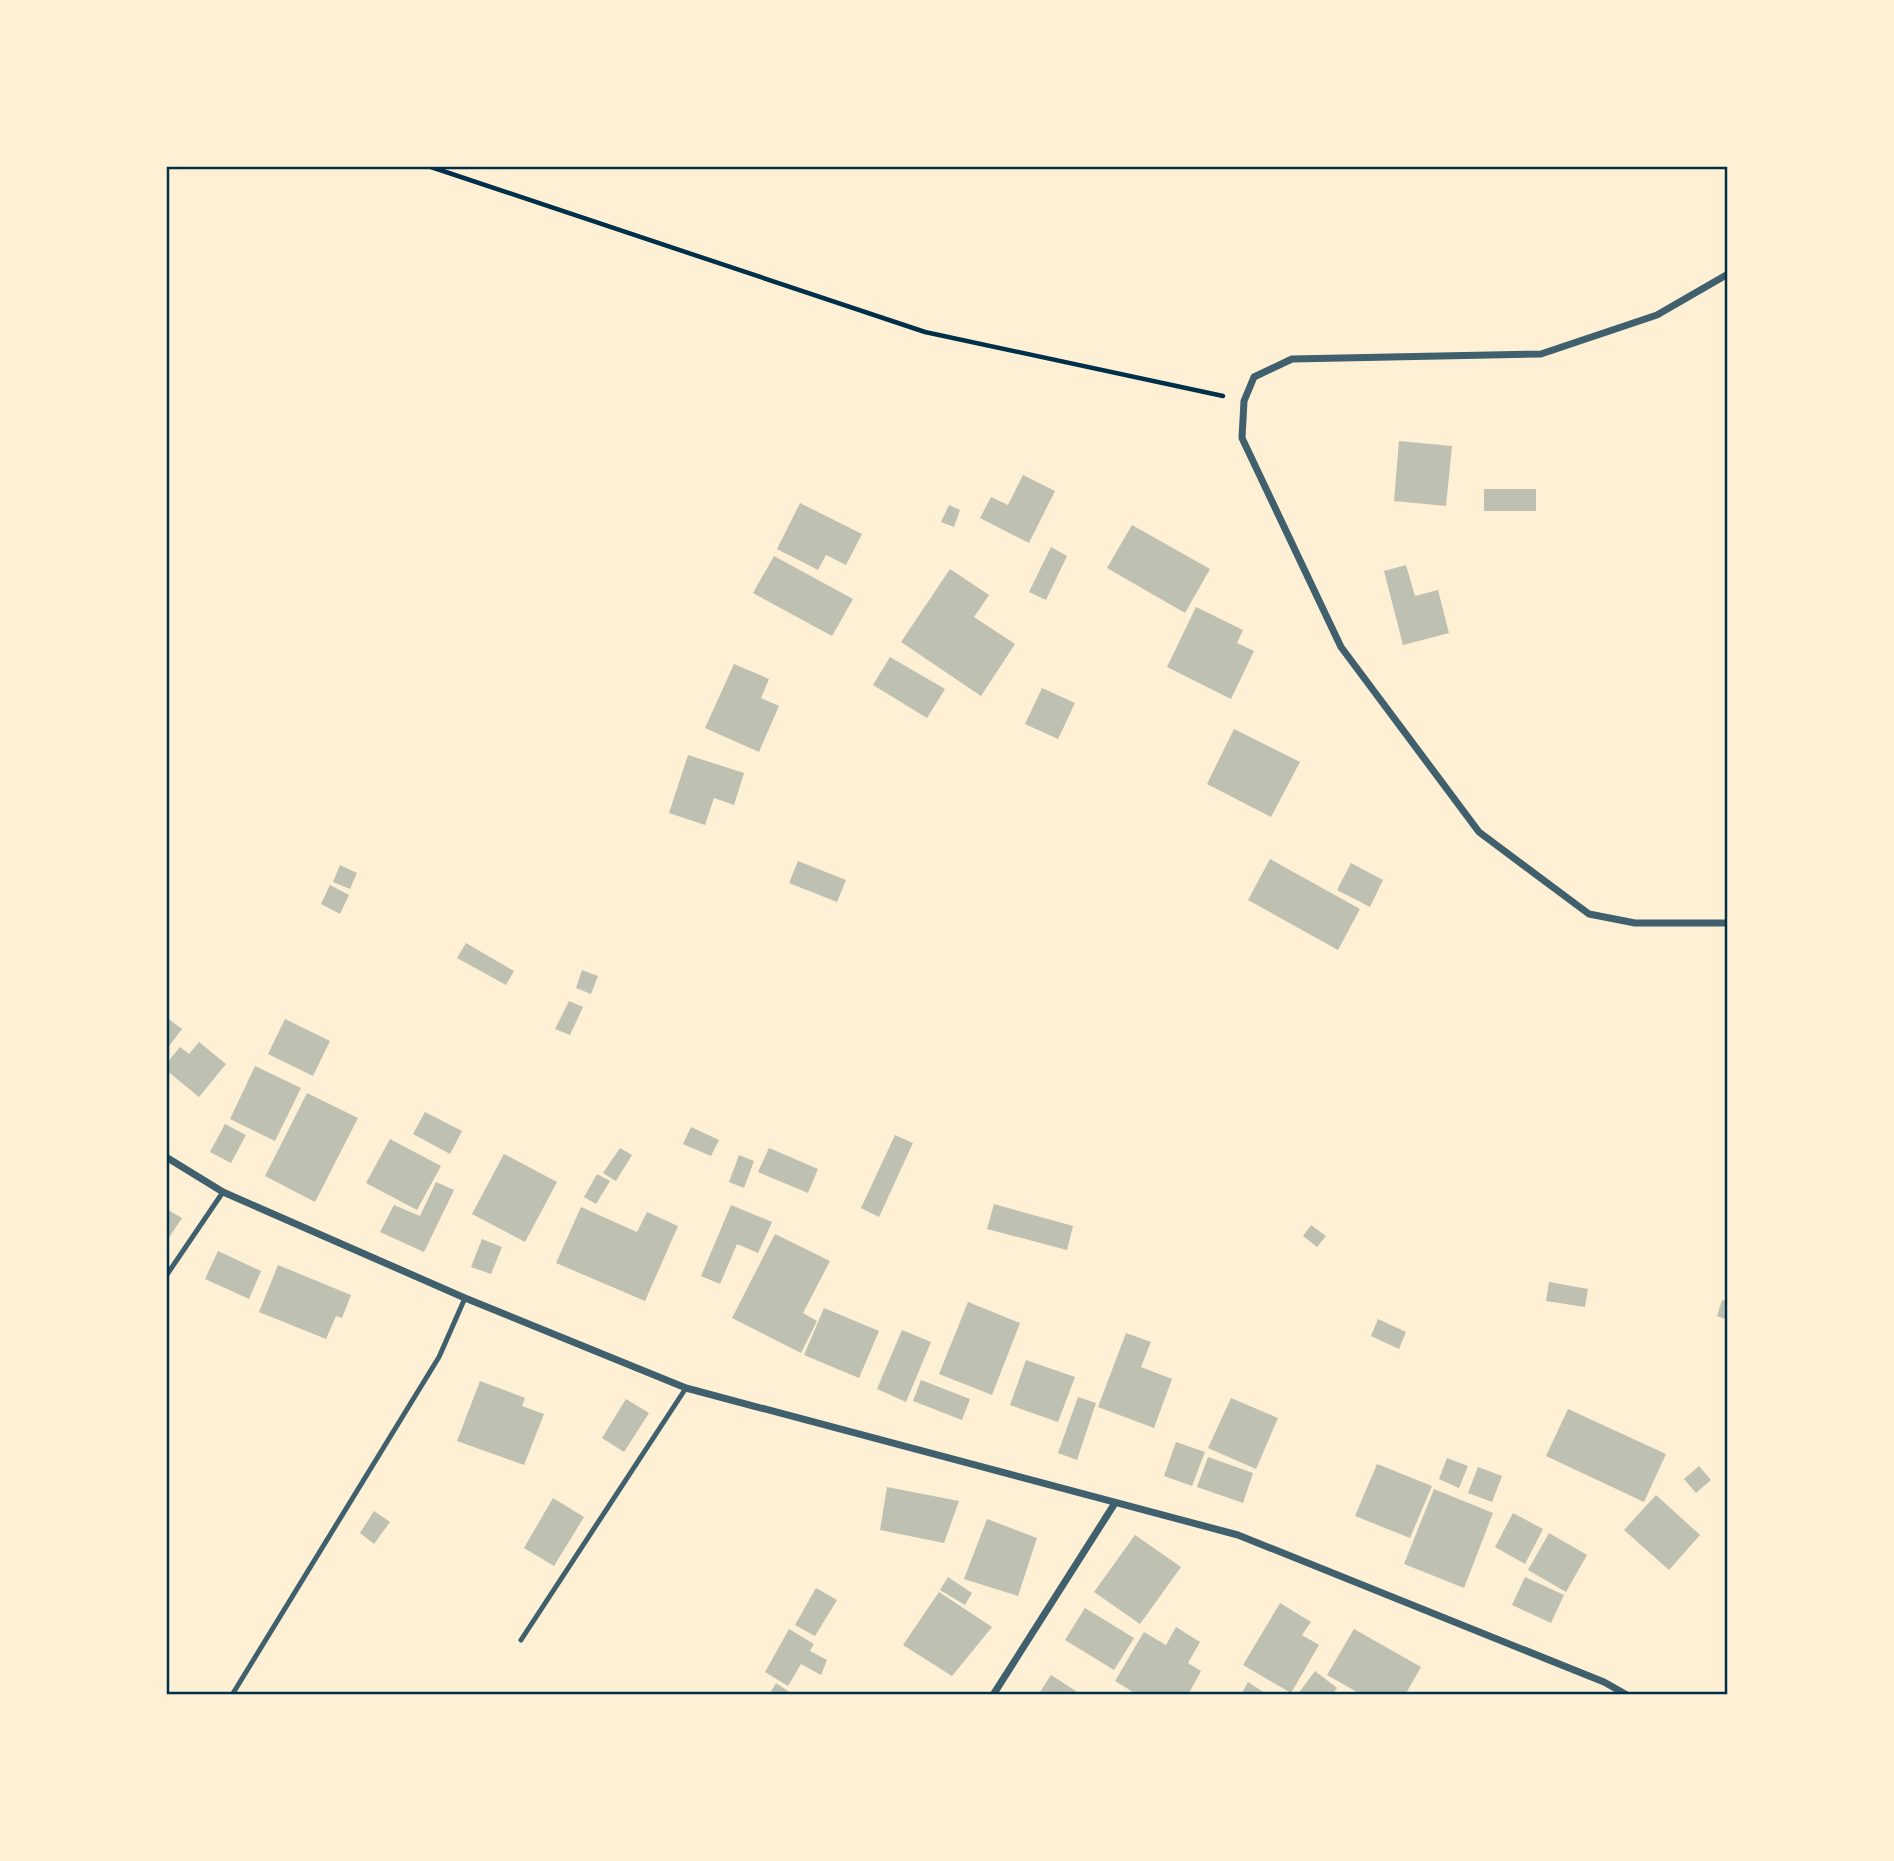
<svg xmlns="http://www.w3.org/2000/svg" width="1894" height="1861" font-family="'Titillium Web',sans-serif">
  <rect width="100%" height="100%" fill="#fdf0d5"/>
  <g fill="#bec0b2">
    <polygon points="1399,441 1452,446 1446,506 1394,501"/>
    <polygon points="1023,475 1055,491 1029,543 980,518 991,497 1008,505"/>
    <rect x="1484" y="489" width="52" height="22"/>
    <polygon points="800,503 862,534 846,565 826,555 818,570 777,549"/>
    <polygon points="949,505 960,510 954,527 941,522"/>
    <polygon points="1132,525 1210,569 1185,613 1107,568"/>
    <polygon points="1051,547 1067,556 1046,600 1029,592"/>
    <polygon points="774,556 853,599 832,636 753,593"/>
    <polygon points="1406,565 1415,596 1438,590 1449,633 1403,645 1384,571"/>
    <polygon points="950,569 989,595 974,617 1015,644 981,696 901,642"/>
    <polygon points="1196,607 1243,630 1237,643 1254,651 1231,699 1167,667"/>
    <polygon points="890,657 945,689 927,718 873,685"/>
    <polygon points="734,664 769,679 761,698 779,706 759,752 705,728"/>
    <polygon points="1042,688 1075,703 1058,739 1025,724"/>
    <polygon points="1234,729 1300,762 1271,817 1207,784"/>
    <polygon points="688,755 744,773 734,805 714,798 705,825 669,813"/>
    <polygon points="1270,859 1360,909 1338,950 1248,900"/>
    <polygon points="798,861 846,880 837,902 789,883"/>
    <polygon points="1351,863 1383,880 1370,907 1337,890"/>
    <polygon points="340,865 357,873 350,889 333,882"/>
    <polygon points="330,885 349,895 340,914 321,904"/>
    <polygon points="466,943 514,971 506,985 457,958"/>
    <polygon points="582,970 598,976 591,994 576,988"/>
    <polygon points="569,1001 583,1007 570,1035 555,1029"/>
    <polygon points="166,1017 182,1029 166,1050"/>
    <polygon points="285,1019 330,1041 313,1076 268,1054"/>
    <polygon points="199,1042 226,1064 199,1097 166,1070 166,1064 180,1047 189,1054"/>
    <polygon points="255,1066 301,1088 275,1141 230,1119"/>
    <polygon points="307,1093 358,1118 315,1202 265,1176"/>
    <polygon points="425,1112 462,1131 450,1154 413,1134"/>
    <polygon points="225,1124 246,1135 231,1163 210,1152"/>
    <polygon points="691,1127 719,1140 711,1156 683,1144"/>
    <polygon points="895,1135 913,1143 879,1217 861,1208"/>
    <polygon points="390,1139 441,1166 417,1210 366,1183"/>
    <polygon points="620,1148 632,1155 616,1181 603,1173"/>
    <polygon points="769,1148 818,1169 808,1193 758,1172"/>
    <polygon points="504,1154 557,1182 525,1242 472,1214"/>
    <polygon points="739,1155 754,1161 744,1188 729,1182"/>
    <polygon points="597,1174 610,1181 596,1204 584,1197"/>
    <polygon points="436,1182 454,1190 424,1252 380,1232 394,1205 420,1216"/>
    <polygon points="994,1204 1073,1226 1067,1250 987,1229"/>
    <polygon points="731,1205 772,1222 758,1253 737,1244 720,1284 701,1276"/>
    <polygon points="581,1207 637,1232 647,1212 678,1226 645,1301 556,1263"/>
    <polygon points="166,1209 182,1218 166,1242"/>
    <polygon points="1311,1225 1326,1236 1317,1247 1303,1236"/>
    <polygon points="775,1234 830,1261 803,1313 817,1321 801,1353 732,1318"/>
    <polygon points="482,1239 502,1247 491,1274 471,1267"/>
    <polygon points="218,1251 261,1271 249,1299 205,1279"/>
    <polygon points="278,1265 351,1295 342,1318 336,1316 326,1339 259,1312"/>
    <polygon points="1549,1282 1588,1289 1585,1307 1546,1301"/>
    <polygon points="1722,1300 1728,1302 1728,1320 1717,1316"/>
    <polygon points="968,1302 1020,1323 992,1395 939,1374"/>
    <polygon points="824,1308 879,1331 859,1378 804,1355"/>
    <polygon points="1378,1319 1406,1332 1399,1349 1371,1336"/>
    <polygon points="902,1330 931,1342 906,1402 877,1389"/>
    <polygon points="1126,1333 1151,1342 1141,1367 1172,1379 1154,1428 1098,1407"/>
    <polygon points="1026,1360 1075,1377 1058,1422 1010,1405"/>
    <polygon points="921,1380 970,1399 962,1420 913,1401"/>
    <polygon points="480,1381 525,1398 522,1406 544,1414 524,1465 457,1441"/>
    <polygon points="1078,1397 1096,1403 1077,1460 1058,1453"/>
    <polygon points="1231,1398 1278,1418 1256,1469 1208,1448"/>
    <polygon points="626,1399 649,1413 624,1452 602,1438"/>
    <polygon points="1568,1409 1666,1454 1644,1502 1546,1456"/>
    <polygon points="1176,1442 1205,1452 1192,1486 1164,1476"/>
    <polygon points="1208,1457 1253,1473 1243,1503 1197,1487"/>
    <polygon points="1447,1458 1468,1466 1459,1488 1439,1479"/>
    <polygon points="1377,1464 1432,1486 1410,1538 1355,1516"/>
    <polygon points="1699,1466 1711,1480 1696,1493 1684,1479"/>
    <polygon points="1478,1467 1502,1476 1492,1502 1468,1493"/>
    <polygon points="887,1487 959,1501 944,1543 880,1530"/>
    <polygon points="1434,1489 1493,1513 1464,1588 1404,1564"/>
    <polygon points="1656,1495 1700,1535 1669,1570 1624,1530"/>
    <polygon points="553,1498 584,1517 554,1566 524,1548"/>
    <polygon points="374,1511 390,1522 374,1544 360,1533"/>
    <polygon points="1513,1513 1543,1529 1525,1564 1495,1547"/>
    <polygon points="987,1519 1037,1538 1018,1596 964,1579"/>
    <polygon points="1549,1533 1587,1555 1566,1592 1528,1570"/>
    <polygon points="1135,1535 1181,1567 1140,1624 1094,1592"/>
    <polygon points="948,1577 972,1593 965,1605 940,1590"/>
    <polygon points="1525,1577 1564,1595 1551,1623 1512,1605"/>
    <polygon points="816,1588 837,1600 815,1636 795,1625"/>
    <polygon points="939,1592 992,1627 952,1676 903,1645"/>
    <polygon points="1280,1603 1311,1622 1302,1635 1319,1645 1291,1693 1243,1665"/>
    <polygon points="1085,1608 1134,1638 1114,1670 1065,1640"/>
    <polygon points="1176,1627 1200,1642 1188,1663 1201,1671 1188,1695 1138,1695 1115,1681 1144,1632 1166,1645"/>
    <polygon points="789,1629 814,1644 810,1651 827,1660 821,1675 801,1664 788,1686 765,1672"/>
    <polygon points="1354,1629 1421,1667 1405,1695 1362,1695 1327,1675"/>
    <polygon points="1315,1671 1337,1688 1332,1695 1297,1695"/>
    <polygon points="1051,1675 1082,1695 1038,1695"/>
    <polygon points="1248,1682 1268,1695 1241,1695"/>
    <polygon points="776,1683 794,1695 769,1695"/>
  </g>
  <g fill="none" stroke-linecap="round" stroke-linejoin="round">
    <polyline stroke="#003049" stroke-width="4.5" points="428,166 925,332 1223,396"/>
    <g stroke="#3f606c" stroke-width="5">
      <polyline points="166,1276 223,1192"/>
      <polyline points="521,1640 686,1388"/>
      <polyline points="232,1695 439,1357 465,1298"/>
    </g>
    <g stroke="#3f606c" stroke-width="7">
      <polyline points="1728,274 1657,315 1541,354 1292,359 1254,377 1244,401 1242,438 1341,647 1479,832 1589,914 1635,923 1728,923"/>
      <polyline points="166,1157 223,1192 465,1298 686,1388 1238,1535 1604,1682 1627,1695"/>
      <polyline points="993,1695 1115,1503"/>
    </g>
  </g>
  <rect width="1894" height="1861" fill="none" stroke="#fdf0d5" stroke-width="336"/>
  <rect x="168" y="168" width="1558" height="1525" fill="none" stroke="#003049" stroke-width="2.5"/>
</svg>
